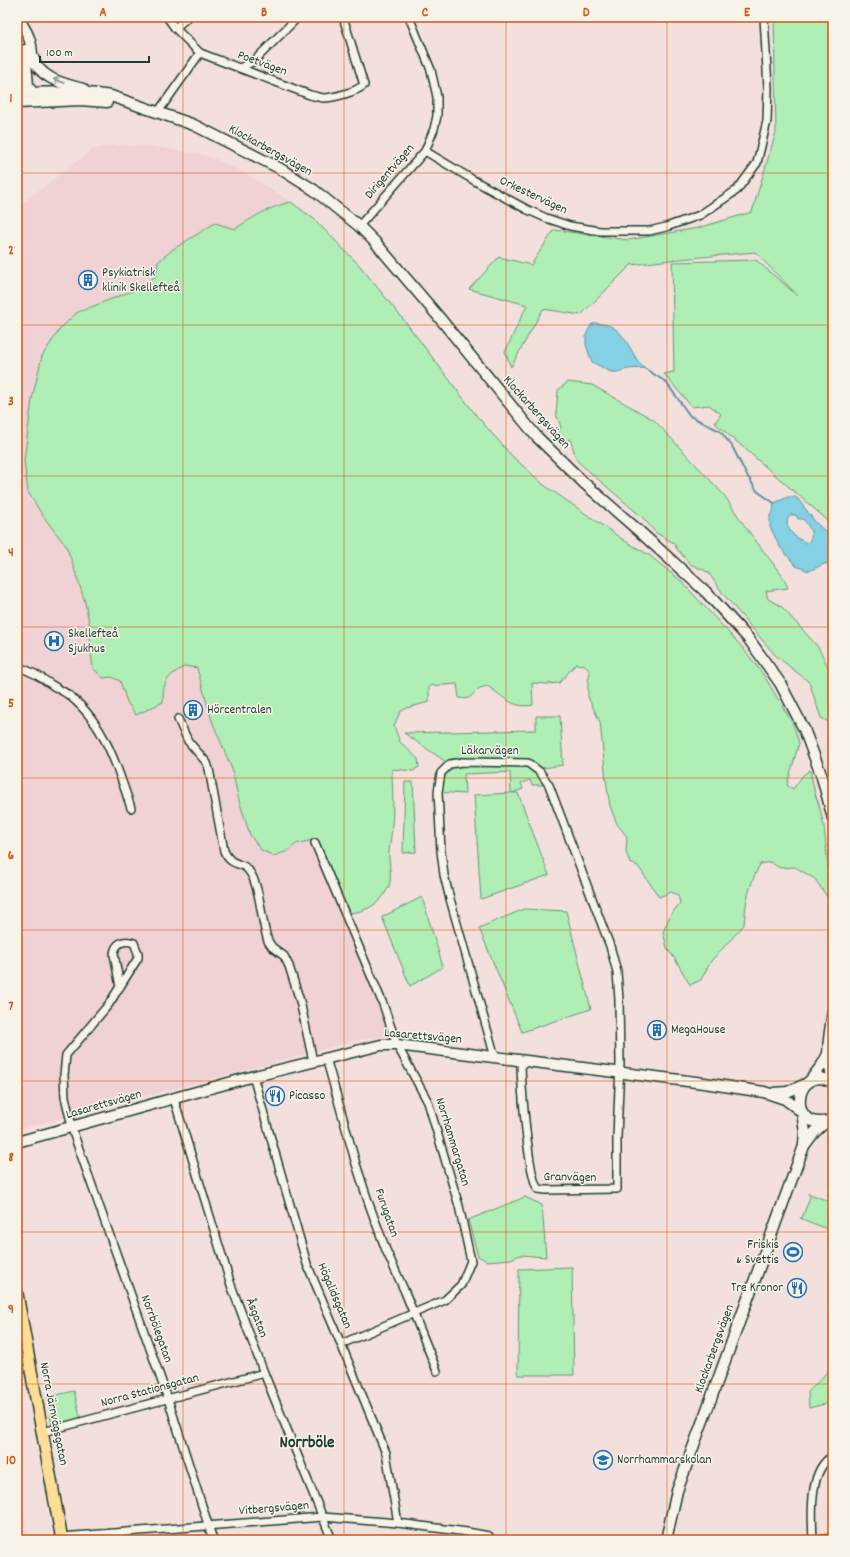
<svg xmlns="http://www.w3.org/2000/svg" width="850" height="1557" font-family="Dekko,sans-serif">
  <rect width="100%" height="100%" fill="#f3dfdc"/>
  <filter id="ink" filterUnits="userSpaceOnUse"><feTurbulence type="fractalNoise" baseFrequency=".025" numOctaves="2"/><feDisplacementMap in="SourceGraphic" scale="8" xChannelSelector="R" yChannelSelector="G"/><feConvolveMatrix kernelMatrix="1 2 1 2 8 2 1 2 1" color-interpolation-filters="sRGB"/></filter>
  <g filter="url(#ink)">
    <g fill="#f0d1d4">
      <polygon points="113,145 156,147 204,155 220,161 243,172 291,202 277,205 254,216 235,230 215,223 172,250 158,262 156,276 137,289 76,313 42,356 32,399 24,461 28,492 43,516 66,546 71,559 85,602 90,628 91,654 112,677 120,681 127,702 163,687 170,675 185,666 197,668 212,721 232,769 238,797 288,851 296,844 317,839 349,913 398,1035 362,1039 17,1130 17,207 92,150"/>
      <polygon points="17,1477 28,1540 17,1540"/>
    </g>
    <g fill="#afeeb5" stroke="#679674">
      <polygon points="774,17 833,17 833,525 715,423 721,414 709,405 692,407 664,374 674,372 672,262 756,260 798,296 755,252 670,260 631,265 581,315 543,309 511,367 505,352 527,305 469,289 499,257 531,265 554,230 628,240 698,228 752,212 776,132"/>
      <path d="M291 202 314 219 360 266 407 324 476 415 511 455 544 485 625 541 649 555 681 581 742 647 763 674 793 724 799 743 787 785 793 789 803 775 810 770 815 794 819 805 824 826 832 904 815 879 795 867 780 868 770 862 760 864C748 889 746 899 744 925L711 961 701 980 690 985 675 959 667 948 663 932 670 916 680 903 678 895 671 892 659 897 638 866 630 863 626 852 627 837 617 824 610 806 606 780 600 722 588 697V682L590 672 585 665 576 664 559 683 548 684 532 683 533 705C511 709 504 696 487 686 485 687 482 687 480 688 471 693 473 701 459 698L457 684 429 686V702L407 708 400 712 394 726 400 742 418 759 419 767 413 771 392 769C392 787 394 806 392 824 392 833 390 842 389 851 388 864 394 879 387 890 379 905 365 912 349 913L317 839 296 844 288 851 274 856 261 850 250 835 238 797 232 769 212 721 197 668 185 666C167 677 163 680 163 702L136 715 127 702 120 681 112 677 103 678 93 668 91 654 90 628 85 602 71 559 66 546 43 516 28 492 24 461 32 399 42 356 60 329 76 313 137 289 156 276 158 262 172 250 215 223 235 229C253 217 269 207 291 202Z"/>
      <polygon points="568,382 592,385 654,420 724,495 744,525 783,577 788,588 766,591 768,599 781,606 818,647 833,677 833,721 829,722 821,718 809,682 775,655 724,595 708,572 690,564 677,549 674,543 656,533 643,518 577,461 570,439 561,444 556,439 561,427 556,414 558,390"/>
      <polygon points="536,716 560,716 563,765 536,769 549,785 532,785 530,780 521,783 523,789 512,793 518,793 549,875 481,899 474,795 511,793 510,772 464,774 465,794 438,792 441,773 449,764 404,733 536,730"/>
      <polygon points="405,782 413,782 416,852 403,853"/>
      <polygon points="422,897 443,967 410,986 382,917"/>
      <polygon points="524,909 566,911 591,1009 522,1032 479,928"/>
      <polygon points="808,1193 833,1203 833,1228 829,1230 800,1218 802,1218 810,1197"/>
      <polygon points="525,1197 542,1205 546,1257 520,1255 511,1259 487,1261 478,1256 468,1220"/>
      <polygon points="572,1267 574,1375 518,1375 519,1269"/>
      <polygon points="833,1366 833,1402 809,1408 808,1392"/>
      <polygon points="74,1391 81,1420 52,1428 48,1397"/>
    </g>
    <g fill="#84d0e4" stroke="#5c959e" fill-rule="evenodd">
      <path d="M595 323C601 324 608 324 614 328 628 337 632 357 644 368L627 369 619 372H611L592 362 586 345V335L591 325Z"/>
      <path d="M788 497H795L798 499 816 523 833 538V563L824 564 809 571 796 566 780 547 770 527V515L773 512 774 503ZM791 515H796L798 519H803C809 526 816 536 807 543 797 539 787 532 787 520Z"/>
    </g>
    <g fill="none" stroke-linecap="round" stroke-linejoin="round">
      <polyline stroke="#5c959e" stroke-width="2" points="644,368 666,382 690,416 720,431 732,446 745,472 757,491 774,503"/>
      <g stroke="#1f3d34" stroke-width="10">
        <g id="minor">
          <path d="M167 17 175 28 200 53 310 95C314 96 319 97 323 98 333 98 356 92 364 85L343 17"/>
          <polyline points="175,28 188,17"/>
          <polyline points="240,68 254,61 298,17"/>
          <polyline points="158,112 200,53"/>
          <polyline points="425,151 475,181 526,209 546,218 570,226 600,231 649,231 666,227 700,215 737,190 757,163 767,121 768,88 764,17"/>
          <polyline points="359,226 425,151 434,129 437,116 437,97 431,70 409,17"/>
          <path d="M17 667C30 670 41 677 52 685 58 689 65 692 70 696 104 723 118 768 131 808"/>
          <path d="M178 719 188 741 207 763 209 769 224 851C233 870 243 859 251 874 261 891 261 922 268 941L272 947 284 956 289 966 300 1001 313 1061"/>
          <polyline points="315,843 383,1004 397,1045 428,1102 459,1206 471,1261 461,1285 445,1300 341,1344"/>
          <path d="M120 987 114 954C115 943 124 939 134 943L138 953V958L109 1004 66 1055 64 1075 65 1097 74 1135 168 1399 213 1540"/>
          <path d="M495 1057 450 899 444 875 441 851 438 792 441 773 450 764 462 762 528 763 540 772 549 785 610 946 617 972 619 1000 620 1063 617 1137V1189L546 1190 538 1189C528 1177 521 1081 521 1060"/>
          <polyline points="326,1058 356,1164 369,1204 386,1250 405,1292 437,1371"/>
          <polyline points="253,1076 307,1264 341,1344 386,1453 398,1523"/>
          <polyline points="174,1099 231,1285 264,1373 332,1540"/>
          <polyline points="43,1432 264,1373"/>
          <polyline points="61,1537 323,1517 398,1523 467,1532 489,1536 492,1540"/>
          <path d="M813 1540C812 1516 808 1469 833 1456"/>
          <polyline points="819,1540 833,1538"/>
        </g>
      </g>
      <g stroke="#1f3d34" stroke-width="13">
        <g id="secondary">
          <path d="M17 17C23 25 29 35 31 45 32 49 31 53 33 57 39 79 65 84 83 89"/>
          <polyline points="25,50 28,86 32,92"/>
          <polyline points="17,93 81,92 111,96 194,125 279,168 314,190 359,226 375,242 438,316 536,436 584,483 639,531 706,592 748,638 780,683 804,729 822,777 833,818"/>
          <polyline points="17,103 80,100 107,102"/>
          <path d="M833 1011C830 1033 824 1057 833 1078"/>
          <polyline points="809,1082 822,1065 828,1054"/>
          <polyline points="774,1093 787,1092 806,1084"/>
          <polyline points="802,1112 805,1132 804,1144"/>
          <path d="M828 1121C784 1131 796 1060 833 1083"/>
          <polyline points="17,1142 243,1079 381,1045 397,1045 704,1083 764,1092 785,1099 801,1111"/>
          <path d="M666 1540 677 1491 804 1146C811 1136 817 1128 828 1121"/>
        </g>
      </g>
      <g stroke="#1f3d34" stroke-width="14">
        <polyline id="primary" points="17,1294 62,1540"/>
      </g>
      <use href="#minor" stroke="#f7f3e8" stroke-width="7"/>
      <use href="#secondary" stroke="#f7f3e8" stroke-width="10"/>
      <use href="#primary" stroke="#fedd96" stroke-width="11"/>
      <polyline stroke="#1f3d34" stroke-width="2" stroke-dasharray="6 3" stroke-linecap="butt" points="17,1510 23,1540"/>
    </g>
    <defs><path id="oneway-shaft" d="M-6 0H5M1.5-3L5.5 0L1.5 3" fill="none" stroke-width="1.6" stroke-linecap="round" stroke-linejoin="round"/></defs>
    <use stroke="#8b988e" href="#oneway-shaft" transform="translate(59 81) rotate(-159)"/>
  </g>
  <path fill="none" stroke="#d45610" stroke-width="1" stroke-opacity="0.55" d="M183 17V1540M344 17V1540M506 17V1540M667 17V1540M17 173H833M17 325H833M17 476H833M17 627H833M17 778H833M17 930H833M17 1081H833M17 1232H833M17 1384H833"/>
  <defs>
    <g id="building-ring" transform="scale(1)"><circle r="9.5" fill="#f7f3e8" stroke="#1f6fb2" stroke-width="1.5"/><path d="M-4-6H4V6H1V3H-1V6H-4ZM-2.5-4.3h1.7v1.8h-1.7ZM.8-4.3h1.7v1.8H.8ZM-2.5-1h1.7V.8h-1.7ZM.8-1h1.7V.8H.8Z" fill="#1f6fb2"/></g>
    <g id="hospital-ring" transform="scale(1)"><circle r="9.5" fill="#f7f3e8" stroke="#1f6fb2" stroke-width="1.5"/><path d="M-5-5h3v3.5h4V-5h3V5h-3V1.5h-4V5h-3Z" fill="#1f6fb2"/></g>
    <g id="restaurant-ring" transform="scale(1)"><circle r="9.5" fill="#f7f3e8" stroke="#1f6fb2" stroke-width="1.5"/><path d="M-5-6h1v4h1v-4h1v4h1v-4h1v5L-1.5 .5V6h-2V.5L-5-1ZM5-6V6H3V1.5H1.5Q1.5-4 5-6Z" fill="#1f6fb2"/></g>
    <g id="stadium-ring" transform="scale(1)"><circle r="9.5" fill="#f7f3e8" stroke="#1f6fb2" stroke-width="1.5"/><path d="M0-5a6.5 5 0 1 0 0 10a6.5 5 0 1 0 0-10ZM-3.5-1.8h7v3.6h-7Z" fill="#1f6fb2"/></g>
    <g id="school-ring" transform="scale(1)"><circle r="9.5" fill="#f7f3e8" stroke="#1f6fb2" stroke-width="1.5"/><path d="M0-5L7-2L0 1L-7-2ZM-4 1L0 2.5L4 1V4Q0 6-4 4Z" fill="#1f6fb2"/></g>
  </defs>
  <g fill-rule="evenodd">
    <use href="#building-ring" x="88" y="280"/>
    <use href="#hospital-ring" x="54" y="641"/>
    <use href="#building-ring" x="193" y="710"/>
    <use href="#building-ring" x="657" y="1030"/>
    <use href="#restaurant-ring" x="275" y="1096"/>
    <use href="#stadium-ring" x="793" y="1252"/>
    <use href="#restaurant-ring" x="797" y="1288"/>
    <use href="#school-ring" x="603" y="1460"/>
  </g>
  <g text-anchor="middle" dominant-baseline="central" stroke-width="3" stroke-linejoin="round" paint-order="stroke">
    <g font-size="13" fill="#1f3d34" stroke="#f7f3e8">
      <text transform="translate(262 64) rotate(20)">Poetvägen</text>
      <text transform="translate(270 151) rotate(29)">Klockarbergsvägen</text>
      <text transform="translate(390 172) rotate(-49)">Dirigentvägen</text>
      <text transform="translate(533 196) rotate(25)">Orkestervägen</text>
      <text transform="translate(536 413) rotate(48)">Klockarbergsvägen</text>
      <text x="490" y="751">Läkarvägen</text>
      <text transform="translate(423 1037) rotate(5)">Lasarettsvägen</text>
      <text transform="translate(104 1105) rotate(-16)">Lasarettsvägen</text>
      <text transform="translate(452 1142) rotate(73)">Norrhammargatan</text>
      <text transform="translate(570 1178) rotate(1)">Granvägen</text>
      <text transform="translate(386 1213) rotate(71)">Furugatan</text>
      <text transform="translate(334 1296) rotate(67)">Högalidsgatan</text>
      <text transform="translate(256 1318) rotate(69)">Åsgatan</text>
      <text transform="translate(156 1329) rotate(70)">Norrbölegatan</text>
      <text transform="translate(715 1349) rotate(-70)">Klockarbergsvägen</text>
      <text transform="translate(150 1391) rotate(-15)">Norra Stationsgatan</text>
      <text transform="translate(53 1414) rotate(79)">Norra Järnvägsgatan</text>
      <text transform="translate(274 1509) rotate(-5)">Vitbergsvägen</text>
    </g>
    <g font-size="13" fill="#1f3d34" stroke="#f7f3e8" text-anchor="start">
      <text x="102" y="273">Psykiatrisk<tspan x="102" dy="15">klinik Skellefteå</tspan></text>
      <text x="68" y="634">Skellefteå<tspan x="68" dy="15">Sjukhus</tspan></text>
      <text x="207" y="710">Hörcentralen</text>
      <text x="671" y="1030">MegaHouse</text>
      <text x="289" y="1096">Picasso</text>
      <text x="779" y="1245" text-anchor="end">Friskis<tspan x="779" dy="15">&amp; Svettis</tspan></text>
      <text x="783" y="1288" text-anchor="end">Tre Kronor</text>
      <text x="617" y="1460">Norrhammarskolan</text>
    </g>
    <g font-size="17" font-weight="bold" fill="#1f3d34" stroke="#f7f3e8">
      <text x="307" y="1444">Norrböle</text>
    </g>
  </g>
  <rect width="850" height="1557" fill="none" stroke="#f7f3e8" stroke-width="44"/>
  <path d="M40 56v6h109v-6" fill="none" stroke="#1f3d34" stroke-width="2"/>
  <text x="46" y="56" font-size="12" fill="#1f3d34" stroke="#f7f3e8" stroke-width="3" paint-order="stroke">100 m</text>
  <rect x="22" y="22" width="806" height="1513" fill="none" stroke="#d45610" stroke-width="1.5"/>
  <g font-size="13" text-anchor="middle" font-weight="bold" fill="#d45610">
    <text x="103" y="16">A</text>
    <text x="264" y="16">B</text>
    <text x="425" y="16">C</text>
    <text x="586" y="16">D</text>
    <text x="747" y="16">E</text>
    <text x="11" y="102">1</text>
    <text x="11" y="254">2</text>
    <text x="11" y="405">3</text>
    <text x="11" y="556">4</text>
    <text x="11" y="707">5</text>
    <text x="11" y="859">6</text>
    <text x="11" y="1010">7</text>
    <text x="11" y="1161">8</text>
    <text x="11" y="1313">9</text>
    <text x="11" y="1464">10</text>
  </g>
</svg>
